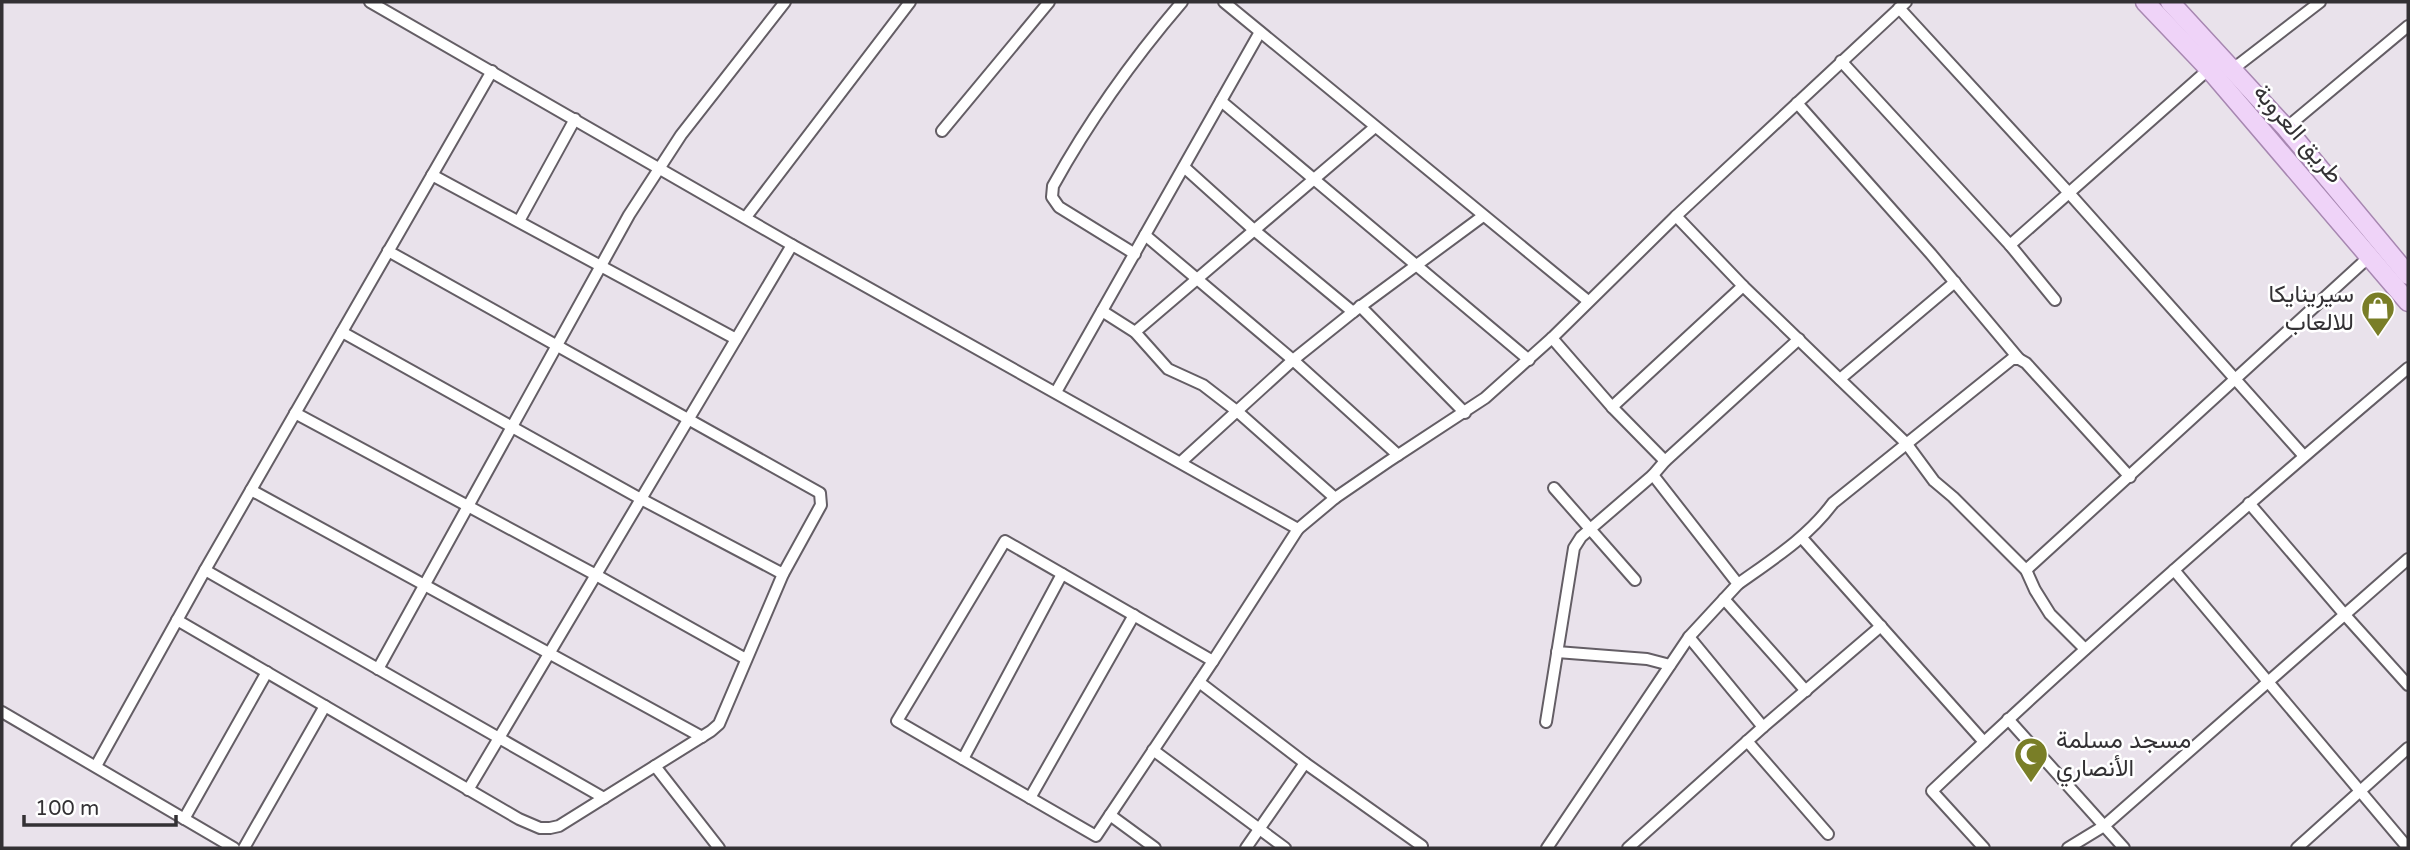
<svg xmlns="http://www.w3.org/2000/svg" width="2410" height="850" font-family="'Varela Round',Vazirmatn,sans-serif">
  <rect width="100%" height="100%" fill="#e9e2eb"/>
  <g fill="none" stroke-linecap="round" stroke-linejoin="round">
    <g stroke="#645e65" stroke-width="14">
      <g id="street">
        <polyline points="370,2 792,245 1298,529 1335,498 1389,461 1485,398 1552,338 1676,216 1906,2"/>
        <polyline points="1224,2 1588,301"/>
        <polyline points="1899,8 2069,193 2303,455"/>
        <polyline points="1841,61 2010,245 2209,69"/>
        <polyline points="2233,69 2320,2"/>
        <polyline points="1221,101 1529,360"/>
        <polyline points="1797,103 1931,254 2019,359"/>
        <polyline points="2286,128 2408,26"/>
        <polyline points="942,131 1049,2"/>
        <polyline points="1184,167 1254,230 1353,312"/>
        <polyline points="432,175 736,339"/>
        <polyline points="1676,216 1743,286 1906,443 1934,481 1953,497 2026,570 2035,590 2050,614 2085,649"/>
        <polyline points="746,217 910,2"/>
        <polyline points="519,221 575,119"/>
        <polyline points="1145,235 1293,360 1398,455"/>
        <polyline points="2010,245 2055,300"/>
        <path d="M1135 254 1059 207 1052 197 1053 186C1089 121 1134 58 1182 2"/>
        <polyline points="1360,306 1465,413"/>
        <polyline points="1102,311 1135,332 1168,369 1203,385 1238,412 1335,498"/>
        <polyline points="342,332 641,499 783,574"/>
        <polyline points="1135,332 1375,127"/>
        <polyline points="1552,338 1612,407 1665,461"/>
        <polyline points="1840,379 1955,282"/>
        <polyline points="1056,392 1260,32"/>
        <polyline points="1612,407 1743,286"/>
        <polyline points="295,413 596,575 746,659"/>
        <polyline points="1181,462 1293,360 1353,312 1483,216"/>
        <polyline points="1554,488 1635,580"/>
        <polyline points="251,490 702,737"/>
        <polyline points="2249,503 2345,615 2408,685"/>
        <polyline points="1802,538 1984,742"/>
        <polyline points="205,570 604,798"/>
        <polyline points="2026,570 2370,256"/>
        <polyline points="2174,570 2408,848"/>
        <path d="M1738 584C1773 559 1808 537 1833 503L2012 359H2019L2026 363 2130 477"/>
        <polyline points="1724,599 1806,691"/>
        <polyline points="177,620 519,819 540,828 550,828 559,826 711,731 719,724 783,574 821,505 820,493 388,251"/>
        <polyline points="1689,637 1763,727 1881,626"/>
        <polyline points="1557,652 1647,659 1670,665"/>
        <polyline points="378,669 629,215 681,135 785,2"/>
        <polyline points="1199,682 1305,763 1422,846"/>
        <polyline points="2,712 234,848"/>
        <polyline points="2008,719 2124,848"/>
        <polyline points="1546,722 1574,548 1581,537 1653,475"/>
        <polyline points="1747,741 1828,834"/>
        <polyline points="1153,750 1285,848"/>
        <polyline points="963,759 1062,574"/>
        <polyline points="96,766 205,570 492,71"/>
        <polyline points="655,766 719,848"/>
        <polyline points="468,790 792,245"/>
        <polyline points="1030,798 1134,615"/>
        <polyline points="1110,815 1213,661"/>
        <polyline points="184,819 267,672"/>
        <polyline points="244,848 325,706"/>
        <polyline points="1155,848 1110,815 1096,836 897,721 1005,541 1213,661 1298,529"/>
        <polyline points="1246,848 1305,763"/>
        <polyline points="1547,848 1689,637 1738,584 1653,475 1665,461 1799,339"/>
        <polyline points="1628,848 1763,727"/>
        <path d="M1984 848 1932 791C2086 645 2246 505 2408 368"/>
        <polyline points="2068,848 2104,826 2408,559"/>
        <polyline points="2297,848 2408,748"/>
      </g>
    </g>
    <g stroke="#a787b1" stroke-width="21">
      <g id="primary">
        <polyline points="2145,2 2209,69 2408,302"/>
        <polyline points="2170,2 2286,128 2408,275"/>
      </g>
    </g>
    <use href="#street" stroke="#fff" stroke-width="10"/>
    <use href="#primary" stroke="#efd3f8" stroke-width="18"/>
  </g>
  <defs>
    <g id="shop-pin" transform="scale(1.75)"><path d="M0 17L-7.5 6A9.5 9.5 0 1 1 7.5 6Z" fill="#797e27" stroke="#fff"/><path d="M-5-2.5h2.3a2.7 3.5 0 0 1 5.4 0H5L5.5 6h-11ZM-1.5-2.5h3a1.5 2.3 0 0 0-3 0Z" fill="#fff"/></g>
    <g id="mosque-pin" transform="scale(1.75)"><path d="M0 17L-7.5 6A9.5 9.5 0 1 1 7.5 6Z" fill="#797e27" stroke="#fff"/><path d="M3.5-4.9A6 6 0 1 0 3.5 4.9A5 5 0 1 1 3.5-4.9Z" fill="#fff"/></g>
  </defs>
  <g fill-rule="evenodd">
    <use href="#shop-pin" x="2378" y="308"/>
    <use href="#mosque-pin" x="2031" y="754"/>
  </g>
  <g text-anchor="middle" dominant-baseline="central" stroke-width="5" stroke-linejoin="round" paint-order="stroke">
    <g font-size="24" fill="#333134" stroke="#fff">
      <text transform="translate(2298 134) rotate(49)">طريق العروبة</text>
    </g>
    <g font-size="24" fill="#333134" stroke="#fff" text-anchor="end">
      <text x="2354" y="294">سيرينايكا<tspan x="2354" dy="28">للالعاب</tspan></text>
      <text x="2056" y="740" text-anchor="start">مسجد مسلمة<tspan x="2056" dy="28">الأنصاري</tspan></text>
    </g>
  </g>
  <rect width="2410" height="850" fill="none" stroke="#333134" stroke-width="7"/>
  <path d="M24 815v10h152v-10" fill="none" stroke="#333134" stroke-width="3.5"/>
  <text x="35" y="815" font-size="21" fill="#333134" stroke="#ffffff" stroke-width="5" paint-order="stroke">100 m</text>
</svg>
